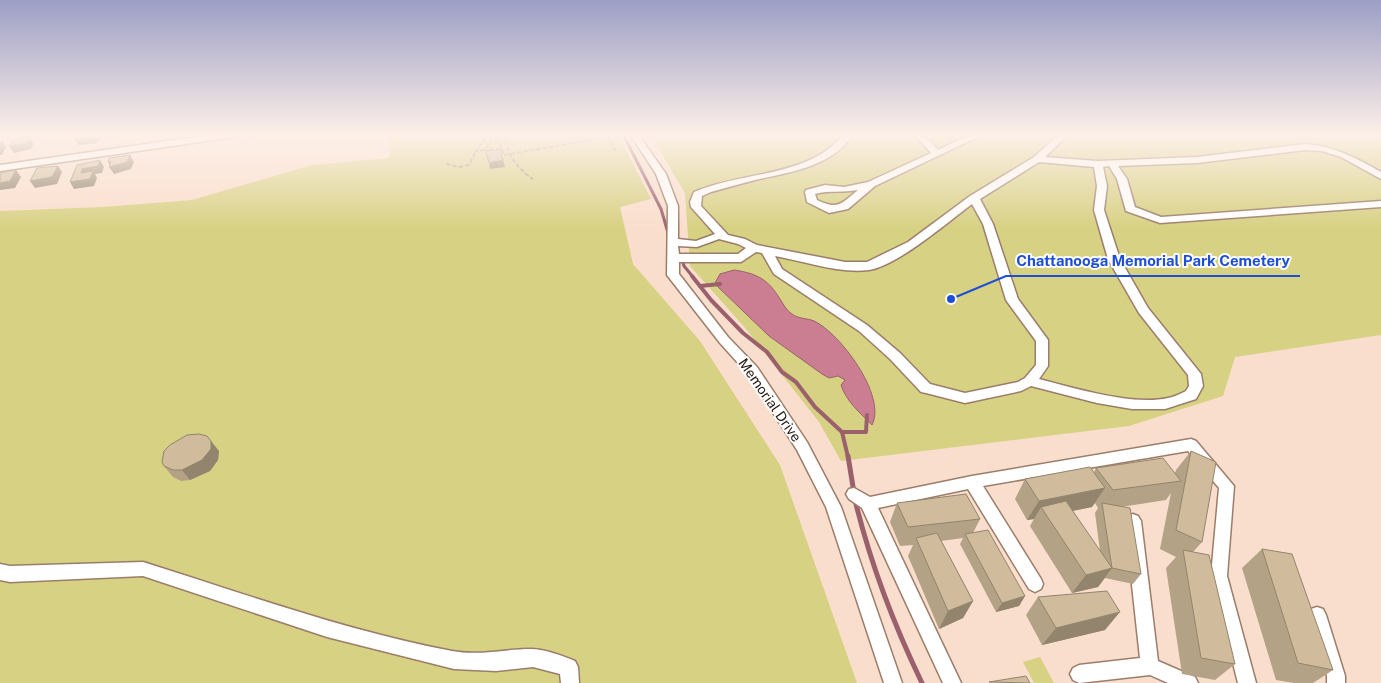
<svg xmlns="http://www.w3.org/2000/svg" width="1381" height="683" font-family="'Public Sans',sans-serif">
  <rect width="100%" height="100%" fill="#fadecd"/>
  <g fill="#d7d183">
    <polygon points="389,134 618,134 651,199 620,207 633,264 700,341 780,465 857,683 0,683 0,211 103,207 192,200 312,165 390,158"/>
    <polygon points="650,134 1381,134 1381,335 1235,357 1223,396 1129,426 841,461 819,422 746,329 690,266 685,193"/>
    <polygon points="1040,657 1054,683 1034,683 1023,662"/>
  </g>
  <path fill="#cb7d91" stroke="#9a606c" d="M734 270C754 273 767 278 778 296 783 303 785 309 792 314 798 319 807 318 814 321 840 333 887 396 872 425 860 413 846 401 841 385L845 380 838 376 829 378 822 374 769 336 718 287 715 283 720 274Z"/>
  <g fill="none" stroke-linecap="round" stroke-linejoin="round">
    <g stroke="#9a606c" stroke-width="3">
      <polyline points="623,134 661,209 669,236"/>
      <polyline points="682,259 684,266 693,277"/>
    </g>
    <g stroke="#9a606c" stroke-width="4">
      <polyline points="692,276 711,300 743,333 767,352 782,372 796,382 815,407 842,432 848,457"/>
      <polyline points="700,286 720,284"/>
      <polyline points="842,432 866,432 867,415"/>
    </g>
    <g stroke="#9a606c" stroke-width="5">
      <polyline points="848,456 854,493"/>
      <path d="M855 500C870 562 894 625 922 683"/>
    </g>
    <g stroke="#9c7d69" stroke-width="3">
      <g id="minor">
        <polygon points="216,134 239,134 234,137 0,171 0,165"/>
        <path d="M630 134H638L666 174 678 206V239L696 241 715 234 691 207 690 202 694 192C742 171 809 178 844 134H853C832 167 791 172 755 180 740 184 725 188 711 192L702 196 701 206 728 235 745 239 757 245 845 262H867L908 242 970 196 1034 157 1059 134H1069L1045 157 1098 161 1197 157 1305 144C1334 146 1356 158 1381 172V179L1341 157 1322 151 1305 150 1197 163 1118 166 1127 179 1135 207 1161 217 1381 201V207L1160 223 1126 211 1117 179 1109 166 1103 167 1107 186 1104 210 1120 259 1148 308 1201 374 1203 386 1196 399 1165 409H1132L1097 403 1031 386 1021 391 965 403 926 393 921 392 890 359 859 331 774 274 762 253 756 252 741 262H679V274L728 337 757 367 807 442 841 507 902 683H884L826 507 797 450 747 373 720 343 667 275 668 206 656 174ZM1039 162 1094 167 1097 186 1094 210 1108 259 1139 313 1188 375 1189 386 1186 391C1180 394 1174 397 1168 398 1132 406 1075 388 1039 379L1048 366V340L1018 299 993 224 980 199ZM972 204 983 224 1006 300 1036 341V365L1025 378 1018 382 965 393 930 384 900 353 867 325 782 269 775 256C804 261 839 274 869 270 897 266 948 222 972 204ZM719 239 738 244 746 248 738 254H679L678 246 697 247Z"/>
        <path d="M914 134H923L938 150 972 134H984L875 186 848 209 829 213 807 202 805 192 806 190 825 185 844 187 868 182 931 153ZM858 190C841 204 838 210 817 200L815 194C830 190 843 193 858 190Z"/>
        <polygon points="1191,439 1196,441 1234,486 1227,576 1256,683 1238,683 1211,576 1219,488 1188,451 983,486 1041,579 1043,584 1041,589 1035,592 1029,589 968,489 878,508 961,683 943,683 862,508 849,499 846,494 849,489 854,488 870,497 972,476"/>
        <polygon points="1133,514 1138,516 1141,521 1158,661 1195,677 1198,683 1168,683 1150,675 1079,683 1073,680 1070,674 1073,668 1079,665 1140,658 1125,521 1128,516"/>
        <path d="M143 562C245 594 347 631 452 651 479 656 505 649 531 649 545 649 563 656 575 661L578 667 579 683H561L560 674 533 667 496 671 454 669 327 637 143 576 10 582 0 580V564L10 566Z"/>
        <polygon points="1317,607 1323,609 1326,615 1345,676 1345,683 1327,683 1327,676 1308,615 1311,609"/>
      </g>
    </g>
    <g stroke="#a69083" stroke-width="2" stroke-dasharray="4.5 2" stroke-linecap="butt">
      <path d="M505 134C506 154 517 168 533 179"/>
      <polygon points="492,135 494,135 502,149 484,150 490,143"/>
      <polyline points="502,149 504,155 608,137 616,152"/>
      <polyline points="484,150 476,151 489,134"/>
      <polyline points="446,164 459,167 469,165 476,151"/>
    </g>
    <use href="#minor" fill="#fff" fill-rule="evenodd"/>
  </g>
  <g fill="#b3a286" fill-rule="evenodd">
    <polygon points="219,451 218,460 210,471 190,480 181,481 173,477 164,466"/>
    <path d="M1191 451 1202 542 1193 552 1235 664 1215 680 1182 674 1166 568 1176 557 1160 549 1171 493 1166 500 1121 507 1141 574 1133 584 1105 578 1098 587 1072 593 1030 526 1034 519 1027 520 1015 499 1025 479 1094 472 1096 468 1175 473 1176 470ZM1095 503 1098 508 1095 513 1100 551 1072 511 1092 507Z"/>
    <polygon points="897,503 980,519 973,533 1025,596 1019,606 996,612 960,544 963,538 941,541 973,601 963,618 939,629 908,556 913,545 900,546 890,522"/>
    <polygon points="1262,549 1333,670 1313,683 1294,683 1276,680 1242,568"/>
    <polygon points="1038,597 1105,630 1042,645 1026,615"/>
  </g>
  <g fill="#92846d">
    <polygon points="95,134 100,134 101,136 98,143 78,145 74,139"/>
    <polygon points="110,134 132,134 112,138"/>
    <polygon points="29,137 34,143 31,149 14,153 9,146"/>
    <polygon points="2,140 6,147 2,155 0,155 0,143"/>
    <polygon points="130,155 134,162 131,169 114,174 109,167 111,167 108,162"/>
    <polygon points="100,160 104,167 102,173 95,174 97,178 94,186 74,189 70,182 81,173 82,169"/>
    <polygon points="503,160 505,167 490,169 489,163"/>
    <polygon points="58,166 62,172 57,184 35,188 30,181"/>
    <polygon points="16,170 21,177 15,188 0,190 0,183"/>
    <polygon points="211,441 219,451 218,460 210,471 190,480 182,470"/>
    <polygon points="1105,488 1092,507 1047,516 1041,507 1034,519 1027,520 1039,501"/>
    <polygon points="1112,568 1098,587 1072,593 1086,575"/>
    <polygon points="1025,596 1019,606 996,612 1002,603"/>
    <polygon points="973,601 963,618 939,629 948,611"/>
    <polygon points="1120,612 1105,630 1042,645 1056,628"/>
  </g>
  <g fill="#d0bc9c" stroke="#92846d">
    <polygon points="77,134 95,134 94,136 74,139"/>
    <polygon points="29,137 26,143 9,146 13,140"/>
    <polygon points="500,150 503,160 489,163 486,151"/>
    <polygon points="130,155 127,162 109,167 111,162 108,162 109,158"/>
    <polygon points="100,160 98,166 82,169 81,173 93,171 90,179 70,182 77,165"/>
    <polygon points="58,166 52,177 30,181 37,168"/>
    <polygon points="16,170 10,181 0,183 0,173"/>
    <polygon points="199,434 207,436 211,441 211,449 202,460 182,470 173,470 164,466 162,462 164,451 170,445 187,435"/>
    <polygon points="1191,451 1216,462 1202,542 1176,530"/>
    <polygon points="1163,458 1181,481 1113,490 1096,468"/>
    <polygon points="1090,467 1105,488 1039,501 1025,479"/>
    <polygon points="966,494 980,519 908,527 897,503"/>
    <polygon points="1066,501 1112,568 1086,575 1041,507"/>
    <polygon points="1102,503 1130,508 1141,574 1112,568"/>
    <polygon points="988,530 1025,596 1002,603 965,534"/>
    <polygon points="937,533 973,601 948,611 916,538"/>
    <polygon points="1262,549 1292,554 1333,670 1298,663"/>
    <polygon points="1183,550 1209,555 1235,664 1201,658"/>
    <polygon points="1107,591 1120,612 1056,628 1038,597"/>
    <polygon points="1026,676 1030,683 989,682"/>
  </g>
  <linearGradient id="sky" x2="0" y2="1"><stop stop-color="#9c9ec5"/><stop offset="0.59" stop-color="#fdf0e8"/><stop offset="1" stop-color="#fdf0e8" stop-opacity="0"/></linearGradient>
  <rect width="1381" height="229" fill="url(#sky)"/>
  <g text-anchor="middle" dominant-baseline="central" stroke-width="4" stroke-linejoin="round" paint-order="stroke">
    <g font-size="14" fill="#291d15" stroke="#fff">
      <text transform="translate(770 400) rotate(55)">Memorial Drive</text>
    </g>
  </g>
  <path fill="none" stroke="#1d4ed8" stroke-width="2" d="M951 299L1006 276H1300"/>
  <circle fill="#1d4ed8" stroke="#fff" stroke-width="2" cx="951" cy="299" r="5"/>
  <g font-size="15" text-anchor="middle" font-weight="bold" fill="#1d4ed8" stroke="#fff" stroke-width="4" stroke-linejoin="round" paint-order="stroke">
    <text x="1153" y="266">Chattanooga Memorial Park Cemetery</text>
  </g>
</svg>
